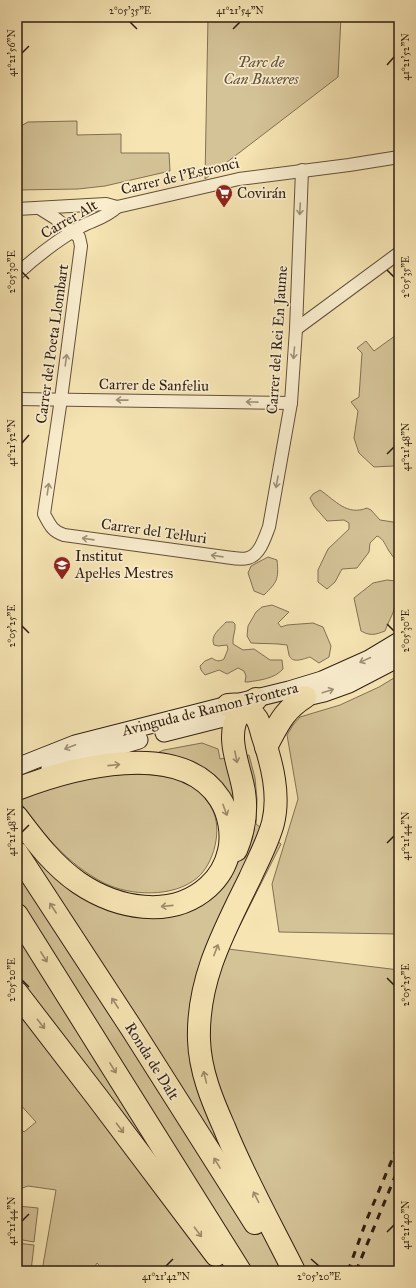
<svg xmlns="http://www.w3.org/2000/svg" width="416" height="1288" font-family="'IM FELL Great Primer',serif">
  <rect width="100%" height="100%" fill="#f6e4b3"/>
  <filter id="stains"><feTurbulence type="fractalNoise" baseFrequency=".005" numOctaves="4"/><feColorMatrix values="0 0 0 0 .2 0 0 0 0 .09 0 0 0 0 .02 0 0 0 .5 -.17"/></filter>
  <radialGradient id="worn" r=".72"><stop offset=".6" stop-color="#630" stop-opacity="0"/><stop offset="1" stop-color="#630" stop-opacity=".3"/></radialGradient>
  <g fill="#d4c397" stroke="#827154">
    <polygon points="208,17 341,17 338,77 205,179"/>
    <polygon points="77,121 77,135 121,134 121,153 169,153 170,171 105,186 78,189 17,190 17,128 28,122"/>
    <polygon points="399,333 399,477 398,477 394,466 374,467 359,453 354,438 358,411 351,402 359,397 362,353 357,348 366,341 374,351"/>
    <path d="M320 490C336 501 347 516 367 508L371 510 380 520 393 522 399 527V565C396 560 392 556 389 551 385 545 384 539 377 536L370 543 369 552 357 568 342 569 335 582 327 589 318 582V570L328 549 349 529V523L344 520 327 521 314 506 310 498 313 494Z"/>
    <path d="M268 557 277 560C279 580 277 582 264 595L254 591 248 573 251 566Z"/>
    <path d="M387 580 396 581C403 598 391 615 385 631 375 635 370 636 361 631L354 598 373 583Z"/>
    <path d="M272 605 289 612 278 623 281 627 287 625 313 623 323 627 331 646 329 657 319 663 310 657C303 659 292 664 289 655 288 652 288 648 287 645 275 643 263 644 251 643L247 636 248 626 256 612 262 607Z"/>
    <path d="M226 622H233L235 624C236 631 232 637 233 644L243 650 254 649 270 660H282L283 669C274 679 260 680 248 682H245L246 676 244 671 238 668 227 674 219 670 205 675 201 670 200 666 205 661 212 658C216 661 219 662 224 659L228 649 227 645 218 646 214 645C210 635 220 629 226 622Z"/>
    <polygon points="399,675 399,934 279,932 272,884 298,799 287,735 293,725 300,717 340,705 379,687"/>
    <polygon points="202,743 218,749 220,759 226,758 236,808 156,756 159,752 164,750"/>
    <polygon points="249,755 255,778 257,799 256,824 281,844 228,949 399,970 399,1271 104,1271 97,1263 92,1271 42,1271 56,1190 28,1186 17,1190 17,1125 24,1132 36,1122 17,1101 17,853 42,859 135,911 226,878 240,860 248,836 243,756"/>
    <path d="M128 774C146 774 159 775 177 779 180 779 185 780 188 782 198 788 207 799 212 809 223 829 214 864 197 878 173 898 130 896 104 883 67 864 41 832 18 799L50 788 97 776Z"/>
    <polygon points="18,1206 38,1208 34,1242 17,1239 17,1216"/>
    <polygon points="17,1243 34,1245 31,1271 17,1271"/>
  </g>
  <g fill="none" stroke-linecap="round" stroke-linejoin="round">
    <g stroke="#62503a" stroke-width="14">
      <g id="street">
        <path d="M39 208 55 218 79 237 81 246 61 399 44 514C50 525 52 531 64 535L225 557C232 558 241 560 248 558 260 555 265 537 269 527L291 403 296 329 302 170"/>
        <polyline points="17,209 106,204 117,207 239,179 349,165 399,157"/>
        <path d="M17 274C38 255 57 240 82 226 94 220 107 217 117 207"/>
        <polyline points="296,329 399,253"/>
        <polyline points="17,399 291,403"/>
      </g>
    </g>
    <g stroke="#301f11" stroke-width="19">
      <g id="secondary">
        <polyline points="294,700 324,693 349,684 399,658"/>
        <polyline points="164,733 247,712"/>
        <polyline points="17,767 75,744 228,705 289,690 322,680 369,659 399,641"/>
        <polyline points="50,768 89,755 139,740"/>
      </g>
    </g>
    <g stroke="#301f11" stroke-width="24">
      <g id="highway">
        <path d="M228 705C231 705 237 704 240 705 246 707 254 714 257 719 260 724 261 731 263 737 272 764 280 795 273 823 268 842 258 860 250 878 224 931 197 980 199 1040 200 1071 212 1100 224 1127 244 1177 270 1223 294 1271"/>
        <path d="M266 747C278 725 283 711 305 697"/>
        <path d="M17 789C71 768 181 738 220 799 229 813 233 834 229 851 226 865 218 878 208 887 171 920 116 908 79 883 54 866 35 841 17 817"/>
        <path d="M236 850C244 831 247 812 244 792 241 770 225 738 238 716 242 709 249 704 256 699"/>
        <polyline points="17,853 132,1029 255,1223"/>
        <polyline points="17,915 240,1271"/>
        <polyline points="17,993 97,1097 216,1255"/>
      </g>
    </g>
    <use href="#street" stroke="#f9edce" stroke-width="12"/>
    <use href="#secondary" stroke="#f9edce" stroke-width="17"/>
    <use href="#highway" stroke="#f6e4b3" stroke-width="22"/>
    <g stroke="#301f11" stroke-width="3" stroke-dasharray="7 7" stroke-linecap="butt">
      <polyline points="348,1271 367,1219 399,1143"/>
      <polyline points="356,1271 399,1167"/>
    </g>
  </g>
  <defs><path id="oneway-shaft" d="M-6 0H5M1.5-3L5.5 0L1.5 3" fill="none" stroke-width="1.6" stroke-linecap="round" stroke-linejoin="round"/></defs>
  <g stroke="#9f9079">
    <use href="#oneway-shaft" transform="translate(300 209) rotate(93)"/>
    <use href="#oneway-shaft" transform="translate(294 353) rotate(95)"/>
    <use href="#oneway-shaft" transform="translate(66 360) rotate(-82)"/>
    <use href="#oneway-shaft" transform="translate(122 400) rotate(-179)"/>
    <use href="#oneway-shaft" transform="translate(252 402) rotate(-179)"/>
    <use href="#oneway-shaft" transform="translate(277 482) rotate(100)"/>
    <use href="#oneway-shaft" transform="translate(48 489) rotate(-82)"/>
    <use href="#oneway-shaft" transform="translate(88 539) rotate(-172)"/>
    <use href="#oneway-shaft" transform="translate(217 556) rotate(-172)"/>
    <use href="#oneway-shaft" transform="translate(365 660) rotate(155)"/>
    <use href="#oneway-shaft" transform="translate(328 691) rotate(-18)"/>
    <use href="#oneway-shaft" transform="translate(70 747) rotate(159)"/>
  </g>
  <g stroke="#9d8b6a">
    <use href="#oneway-shaft" transform="translate(236 757) rotate(79)"/>
    <use href="#oneway-shaft" transform="translate(114 765) rotate(-6)"/>
    <use href="#oneway-shaft" transform="translate(225 810) rotate(70)"/>
    <use href="#oneway-shaft" transform="translate(167 906) rotate(174)"/>
    <use href="#oneway-shaft" transform="translate(53 908) rotate(-123)"/>
    <use href="#oneway-shaft" transform="translate(216 950) rotate(-69)"/>
    <use href="#oneway-shaft" transform="translate(44 957) rotate(58)"/>
    <use href="#oneway-shaft" transform="translate(115 1003) rotate(-123)"/>
    <use href="#oneway-shaft" transform="translate(41 1024) rotate(52)"/>
    <use href="#oneway-shaft" transform="translate(113 1068) rotate(58)"/>
    <use href="#oneway-shaft" transform="translate(205 1077) rotate(-104)"/>
    <use href="#oneway-shaft" transform="translate(120 1128) rotate(53)"/>
    <use href="#oneway-shaft" transform="translate(217 1163) rotate(-122)"/>
    <use href="#oneway-shaft" transform="translate(256 1197) rotate(-117)"/>
    <use href="#oneway-shaft" transform="translate(198 1232) rotate(53)"/>
  </g>
  <path fill="none" stroke="#301f11" stroke-width="1.5" d="M130 22 137 29M233 29 240 22M22 53 29 46M387 65 394 57M387 270 394 277M22 272 29 279M22 443 29 435M387 454 394 447M387 624 394 631M22 626 29 633M22 832 29 825M387 843 394 836M387 978 394 985M22 980 29 987M22 1221 29 1214M387 1232 394 1225M311 1259 319 1266M166 1266 173 1259"/>
  <defs>
    <g id="supermarket-pin" transform="scale(0.9)"><path d="M0 17L-7.5 6A9.5 9.5 0 1 1 7.5 6Z" fill="#8f2418" stroke="#f9edce"/><path d="M-6-5.5h2.5l.6 2H6L4.5 2H-2.5L-4.4-4H-6ZM-1.5 3.2a1.3 1.3 0 1 0 .1 0ZM3 3.2a1.3 1.3 0 1 0 .1 0Z" fill="#fff"/></g>
    <g id="school-pin" transform="scale(0.9)"><path d="M0 17L-7.5 6A9.5 9.5 0 1 1 7.5 6Z" fill="#8f2418" stroke="#f9edce"/><path d="M0-5L7-2L0 1L-7-2ZM-4 1L0 2.5L4 1V4Q0 6-4 4Z" fill="#fff"/></g>
  </defs>
  <g fill-rule="evenodd">
    <use href="#supermarket-pin" x="224" y="193"/>
    <use href="#school-pin" x="62" y="565"/>
  </g>
  <g text-anchor="middle" dominant-baseline="central" stroke-width="3.5" stroke-linejoin="round" paint-order="stroke">
    <g font-size="15" font-style="italic" fill="#615039" stroke="#f9edce">
      <text x="261" y="62">Parc de<tspan x="261" dy="17">Can Buxeres</tspan></text>
    </g>
    <g font-size="15" fill="#301f11" stroke="#f9edce">
      <text transform="translate(180 176) rotate(-13)">Carrer de l'Estronci</text>
      <text transform="translate(69 219) rotate(-30)">Carrer Alt</text>
      <text transform="translate(277 340) rotate(-86)">Carrer del Rei En Jaume</text>
      <text transform="translate(52 344) rotate(-82)">Carrer del Poeta Llombart</text>
      <text transform="translate(154 385) rotate(1)">Carrer de Sanfeliu</text>
      <text transform="translate(154 531) rotate(8)">Carrer del Tel·luri</text>
      <text transform="translate(210 709) rotate(-14)">Avinguda de Ramon Frontera</text>
      <text transform="translate(152 1061) rotate(58)">Ronda de Dalt</text>
    </g>
    <g font-size="15" fill="#301f11" stroke="#f9edce" text-anchor="start">
      <text x="237" y="193">Covirán</text>
      <text x="75" y="556">Institut<tspan x="75" dy="17">Apel·les Mestres</tspan></text>
    </g>
  </g>
  <rect width="416" height="1288" fill="none" stroke="#f6e4b3" stroke-width="44"/>
  <rect x="22" y="22" width="372" height="1244" fill="none" stroke="#301f11" stroke-width="1.5"/>
  <g font-size="10" text-anchor="middle" fill="#301f11">
    <text x="130" y="14">2°05'35"E</text>
    <text x="240" y="14">41°21'54"N</text>
    <text transform="translate(11 53) rotate(-90)" y="4">41°21'56"N</text>
    <text transform="translate(405 57) rotate(-90)" y="4">41°21'52"N</text>
    <text transform="translate(11 272) rotate(-90)" y="4">2°05'30"E</text>
    <text transform="translate(405 277) rotate(-90)" y="4">2°05'35"E</text>
    <text transform="translate(11 443) rotate(-90)" y="4">41°21'52"N</text>
    <text transform="translate(405 447) rotate(-90)" y="4">41°21'48"N</text>
    <text transform="translate(11 626) rotate(-90)" y="4">2°05'25"E</text>
    <text transform="translate(405 631) rotate(-90)" y="4">2°05'30"E</text>
    <text transform="translate(11 832) rotate(-90)" y="4">41°21'48"N</text>
    <text transform="translate(405 836) rotate(-90)" y="4">41°21'44"N</text>
    <text transform="translate(11 980) rotate(-90)" y="4">2°05'20"E</text>
    <text transform="translate(405 985) rotate(-90)" y="4">2°05'25"E</text>
    <text transform="translate(11 1221) rotate(-90)" y="4">41°21'44"N</text>
    <text transform="translate(405 1225) rotate(-90)" y="4">41°21'40"N</text>
    <text x="166" y="1280">41°21'42"N</text>
    <text x="319" y="1280">2°05'20"E</text>
  </g>
  <rect width="100%" height="100%" filter="url(#stains)"/>
  <rect width="100%" height="100%" fill="url(#worn)"/>
</svg>
